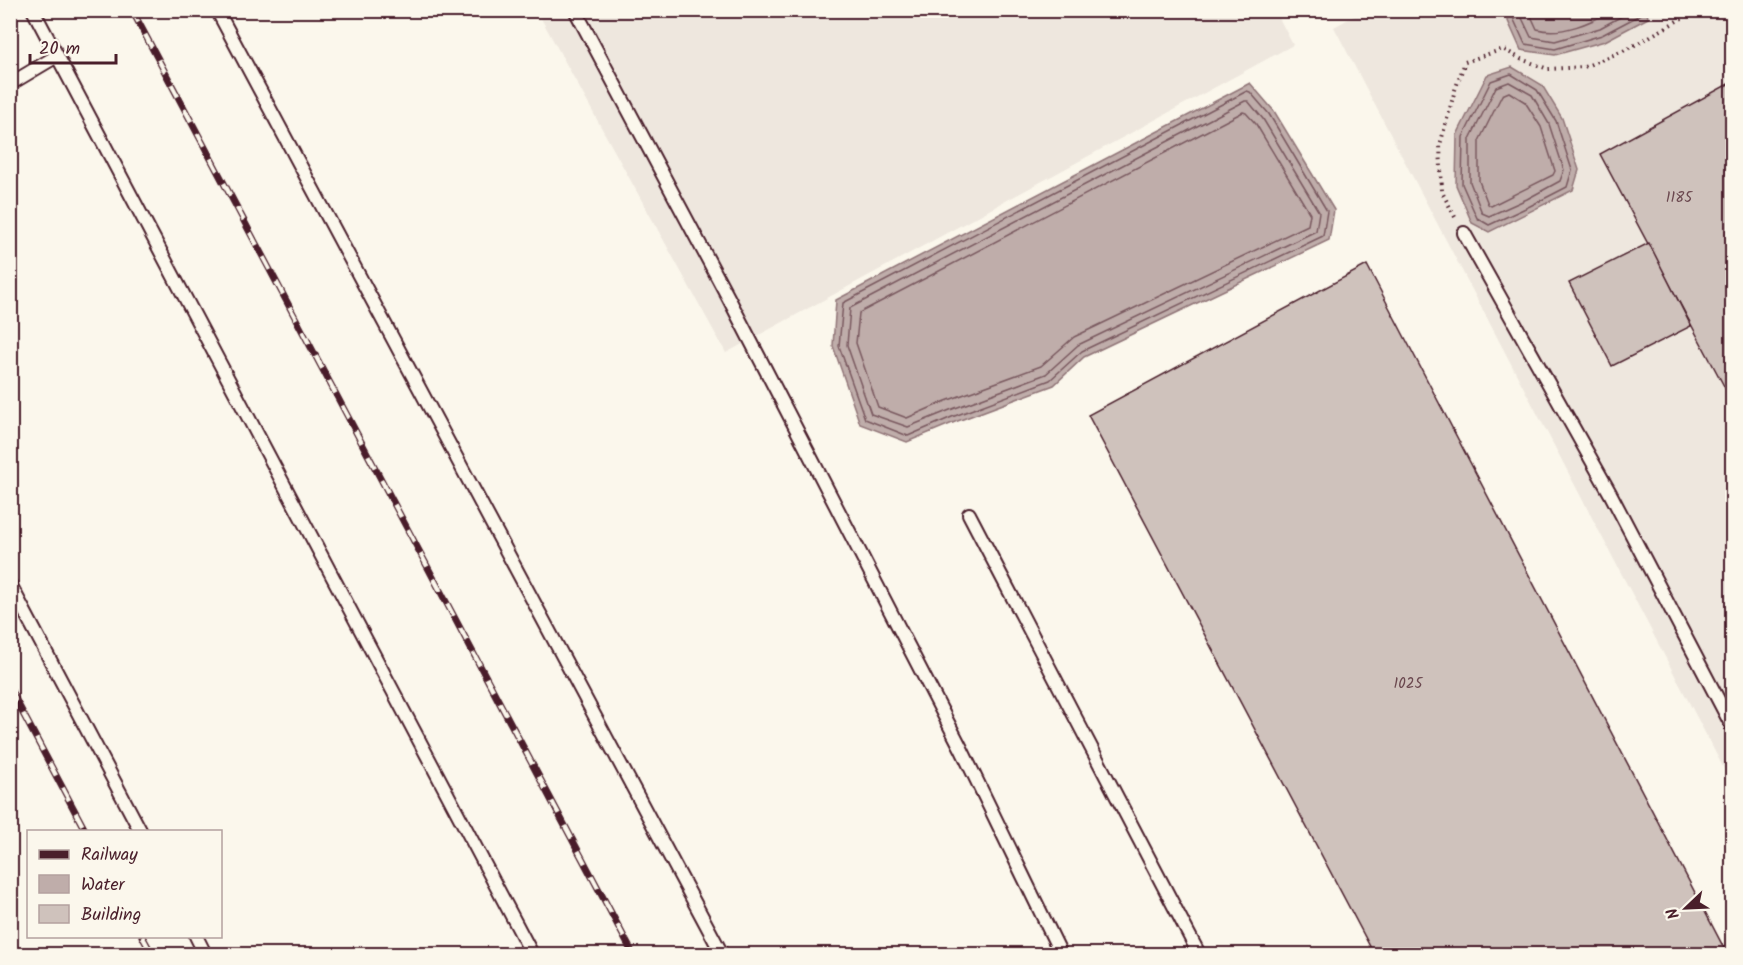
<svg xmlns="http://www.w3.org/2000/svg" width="1743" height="965" font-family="Kalam,sans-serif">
  <rect width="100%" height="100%" fill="#fbf7ec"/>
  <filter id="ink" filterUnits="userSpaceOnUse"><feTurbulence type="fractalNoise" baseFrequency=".0167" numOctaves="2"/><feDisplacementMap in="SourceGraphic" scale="12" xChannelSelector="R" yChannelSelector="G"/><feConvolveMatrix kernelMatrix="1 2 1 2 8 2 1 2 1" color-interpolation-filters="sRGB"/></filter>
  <g filter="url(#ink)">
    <g fill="#eee7de">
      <polygon points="1275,10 1293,45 726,353 537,11"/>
      <polygon points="1365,10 1732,11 1732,784 1334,27"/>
    </g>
    <g fill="#bfadaa" stroke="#907477" stroke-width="1.5">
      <polygon points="1508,11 1647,11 1648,18 1605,41 1555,55 1521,50 1508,21"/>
      <polygon points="1512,67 1542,85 1562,118 1579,170 1573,190 1489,232 1472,223 1456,185 1457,135 1487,75"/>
      <polygon points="1250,83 1274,111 1334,210 1329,240 1084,357 1054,385 955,422 907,442 860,424 833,346 836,300"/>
    </g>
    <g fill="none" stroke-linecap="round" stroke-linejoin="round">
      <g stroke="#79585e" stroke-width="1.5">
        <polyline points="1514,10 1514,20 1525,44 1555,49 1602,35 1640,15 1642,10"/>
        <polyline points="1521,10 1522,18 1531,37 1555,41 1600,28 1633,10"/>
        <path d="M1530 10 1531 16 1537 29C1562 36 1591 22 1614 10"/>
        <polygon points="1511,74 1537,90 1556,121 1572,170 1567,187 1530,206 1489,225 1477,218 1462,184 1463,137 1491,81"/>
        <polygon points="1509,82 1532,95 1549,124 1564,170 1560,181 1527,199 1489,216 1482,213 1470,182 1470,139 1496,87"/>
        <polygon points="1247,91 1250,92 1269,114 1327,211 1323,236 1082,351 1050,380 952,417 908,436 865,419 839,346 843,303"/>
        <polygon points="1509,92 1525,102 1541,127 1555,171 1553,175 1491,206 1488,204 1479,181 1479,141 1502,95"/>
        <polygon points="1245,101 1248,101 1263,119 1319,212 1316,231 1078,345 1046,374 950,410 908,427 871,414 847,345 850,308"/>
        <polygon points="1243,112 1246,113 1256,124 1310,214 1308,225 1074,337 1041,366 946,401 907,418 878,407 856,343 859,313"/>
      </g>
    </g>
    <g fill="#cfc2bc" stroke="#4a1f2b" stroke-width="1.5">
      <polygon points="1732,82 1732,401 1600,154"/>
      <polygon points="1649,243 1691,326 1612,366 1569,283"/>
      <polygon points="1367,265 1726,952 1722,954 1374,954 1088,415"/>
    </g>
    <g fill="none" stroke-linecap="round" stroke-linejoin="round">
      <g stroke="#4a1f2b" stroke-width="16">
        <g id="lane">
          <polyline points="33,10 532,954"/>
          <polyline points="217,10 722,954"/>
          <polyline points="575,10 728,297 961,748 1061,954"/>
          <polyline points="10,84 57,56"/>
          <polyline points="1464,233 1610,493 1732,726"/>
          <polyline points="969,514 1199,954"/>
          <polyline points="10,584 141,832"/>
          <polyline points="196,936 205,954"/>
        </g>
      </g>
      <polyline stroke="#4a1f2b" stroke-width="4" stroke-dasharray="1.5 4.5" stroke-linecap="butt" points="1455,217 1442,192 1440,145 1455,90 1465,62 1503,49 1521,59 1548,69 1584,67 1628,49 1696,10"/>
      <use href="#lane" stroke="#fbf7ec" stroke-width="12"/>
      <g stroke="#4a1f2b" stroke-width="7">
        <g id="rail">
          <polyline points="132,10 633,954"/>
          <polyline points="10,689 86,832"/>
          <polyline points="142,936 152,954"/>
        </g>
      </g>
      <use href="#rail" stroke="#fbf7ec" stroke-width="4.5" stroke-dasharray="14" stroke-linecap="butt"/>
    </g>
  </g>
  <g text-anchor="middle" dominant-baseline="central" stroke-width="5" stroke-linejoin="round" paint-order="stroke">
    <g font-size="15" fill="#6b484f">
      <text x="1679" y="198">1185</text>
      <text x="1408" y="684">1025</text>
    </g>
  </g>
  <rect width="1743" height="965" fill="none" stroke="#fbf7ec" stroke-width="36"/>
  <rect x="18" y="18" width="1707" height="929" fill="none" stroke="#4a1f2b" stroke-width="2" filter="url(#ink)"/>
  <rect x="27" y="830" width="195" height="108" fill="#fbf7ec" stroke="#b4a19f" stroke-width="1.5"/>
  <rect x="39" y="850" width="30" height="9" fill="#4a1f2b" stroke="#b4a19f" stroke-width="1.5"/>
  <text x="81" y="860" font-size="18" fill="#4a1f2b">Railway</text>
  <rect x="39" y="875" width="30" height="18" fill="#bfadaa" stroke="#b4a19f" stroke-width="1.5"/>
  <text x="81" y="890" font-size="18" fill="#4a1f2b">Water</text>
  <rect x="39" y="905" width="30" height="18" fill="#cfc2bc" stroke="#b4a19f" stroke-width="1.5"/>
  <text x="81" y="920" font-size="18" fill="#4a1f2b">Building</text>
  <g transform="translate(1686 908) rotate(247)" stroke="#fbf7ec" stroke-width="4.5" paint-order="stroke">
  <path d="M0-4.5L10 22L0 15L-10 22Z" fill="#4a1f2b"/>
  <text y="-9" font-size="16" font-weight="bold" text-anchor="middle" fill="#4a1f2b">N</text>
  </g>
  <path d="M30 54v9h86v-9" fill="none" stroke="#4a1f2b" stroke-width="3"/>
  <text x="39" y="54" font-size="18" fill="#4a1f2b" stroke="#fbf7ec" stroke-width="4.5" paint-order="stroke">20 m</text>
</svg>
